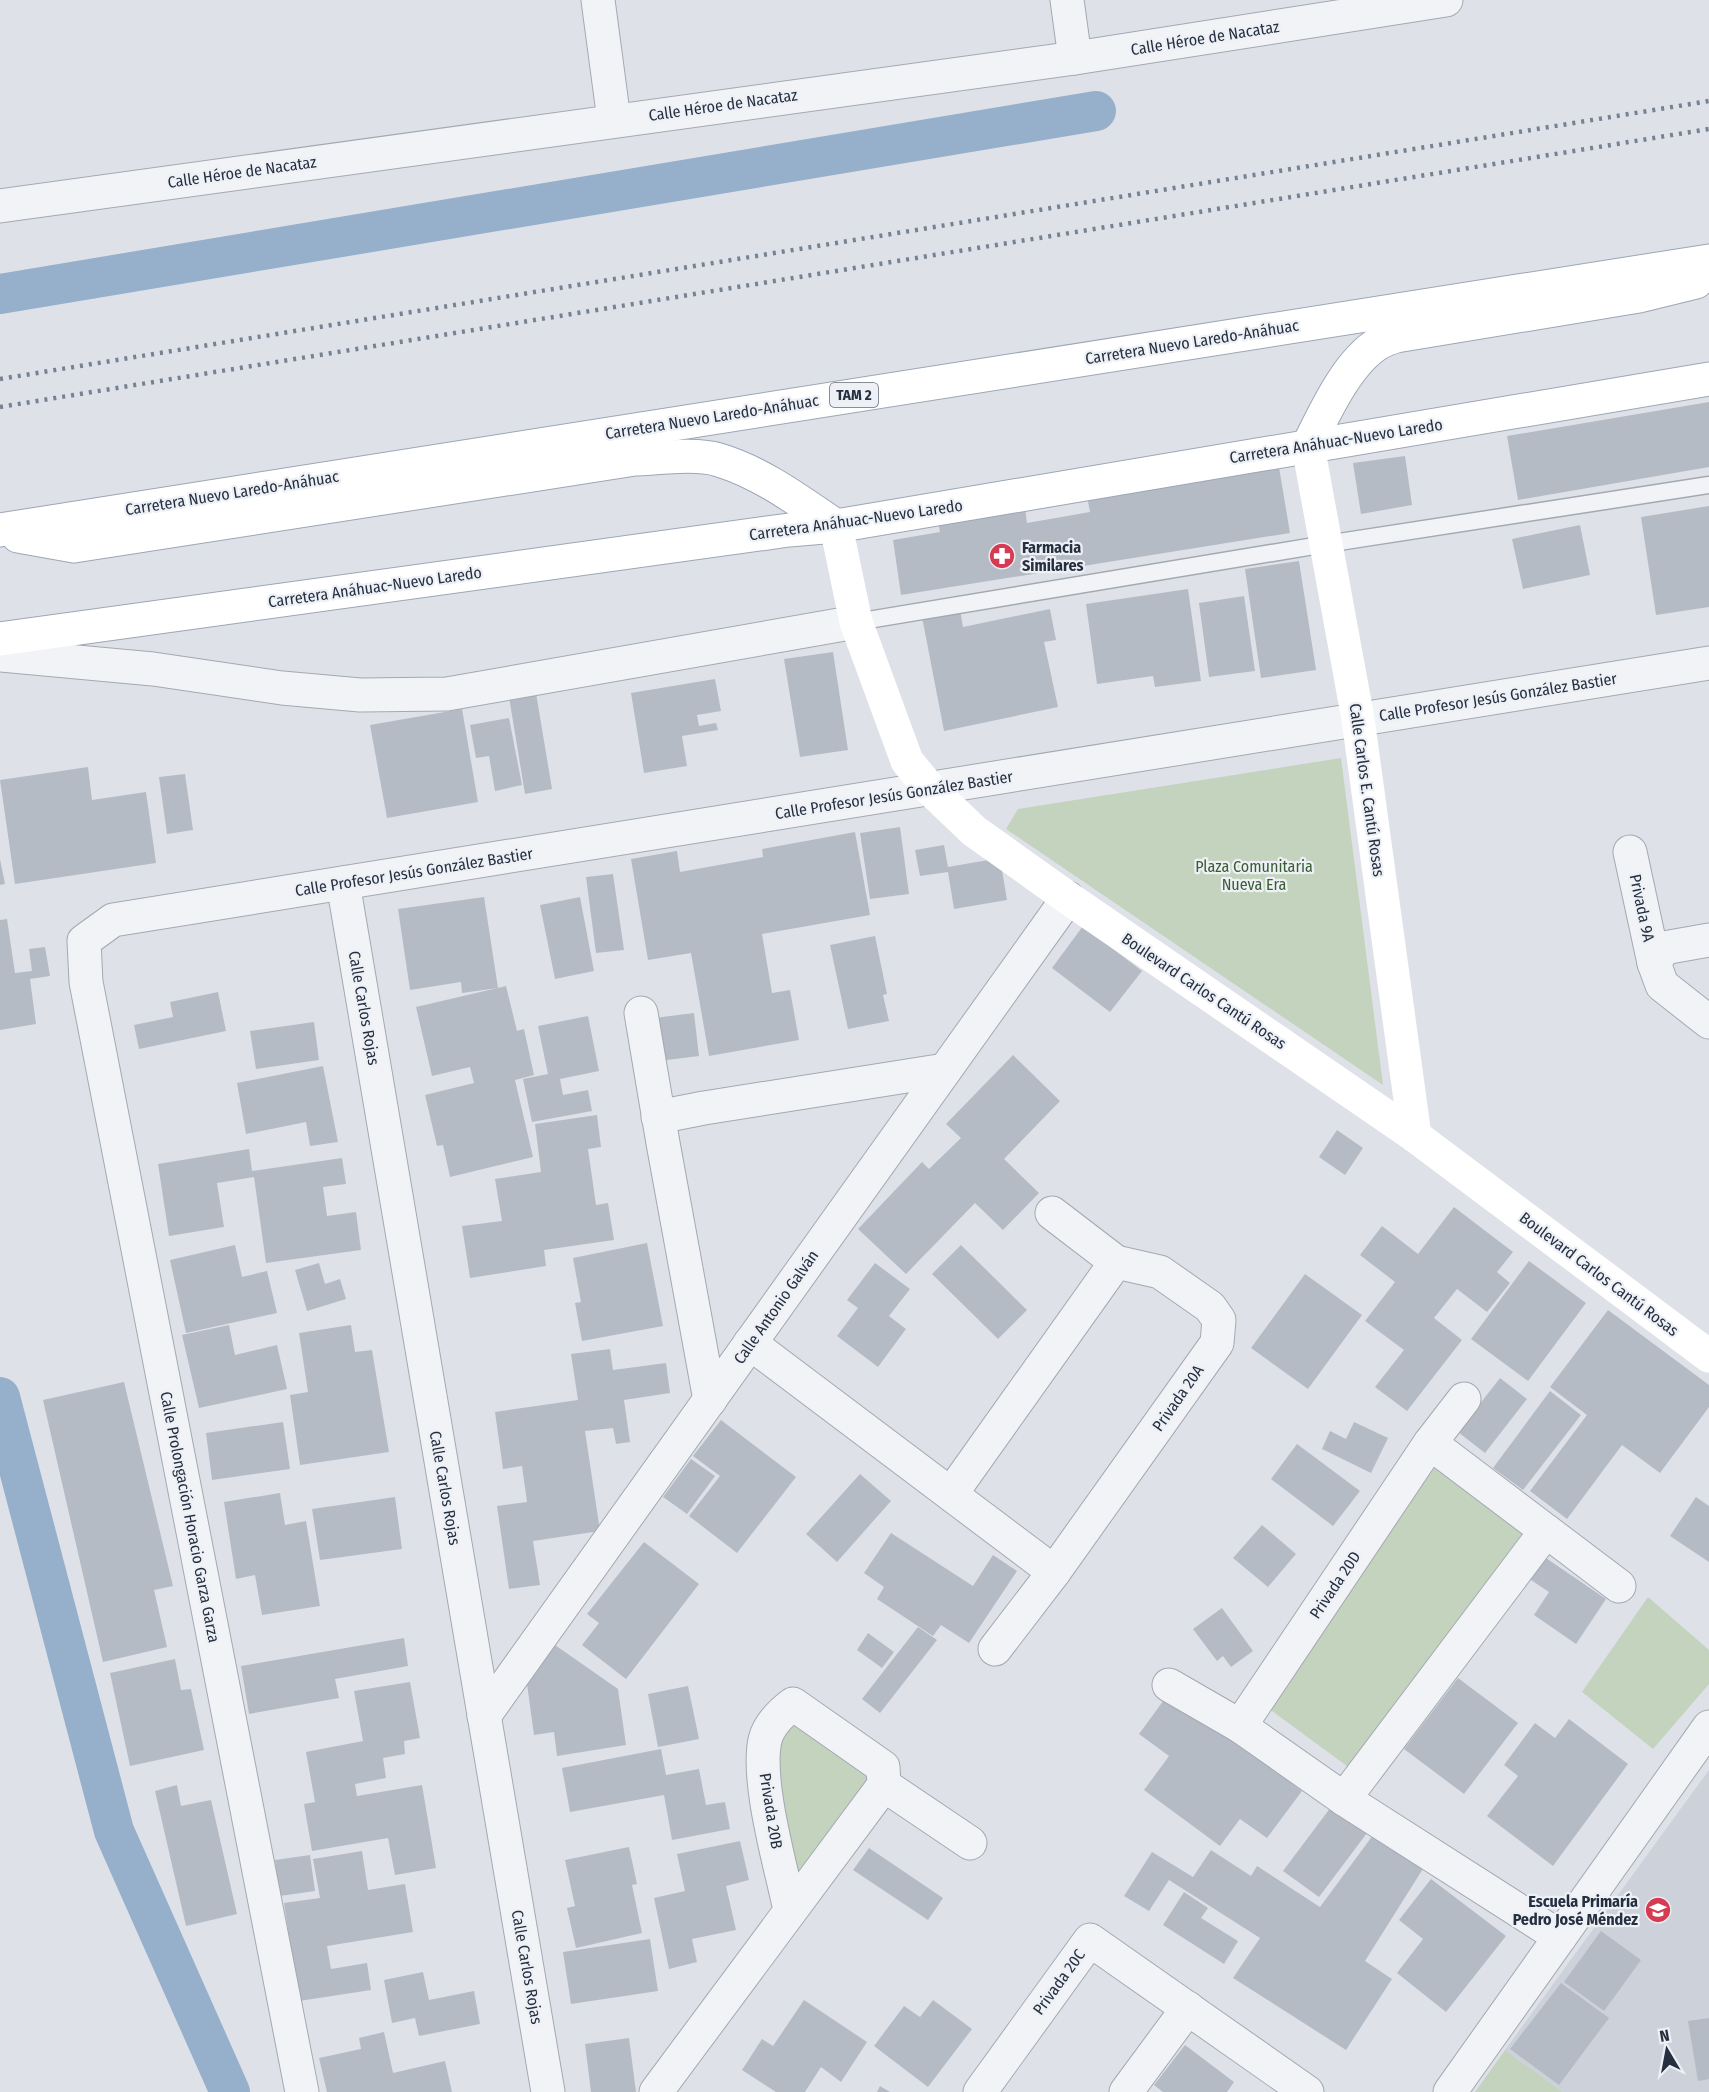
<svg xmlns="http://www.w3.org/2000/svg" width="1709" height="2092" font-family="'Fira Sans Condensed',sans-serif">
  <rect width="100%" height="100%" fill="#dee2e8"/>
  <polygon fill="#ccd1da" points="1709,1770 1709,2092 1563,2092 1505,2050"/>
  <g fill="#c3d3be">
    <polygon points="1341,758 1383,1085 1006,829 1018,809"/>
    <polygon points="1428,1461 1550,1553 1374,1786 1268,1708"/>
    <polygon points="1648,1597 1709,1650 1709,1684 1653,1749 1582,1692"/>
    <polygon points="777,1716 883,1767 790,1910 768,1804"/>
    <polygon points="1505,2050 1563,2092 1475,2092"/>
  </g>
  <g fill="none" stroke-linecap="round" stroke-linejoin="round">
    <g stroke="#96afcb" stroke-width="40">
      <polyline points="0,294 1096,111"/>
      <polyline points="0,1397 114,1831 230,2092"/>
    </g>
  </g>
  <g fill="#b5bbc5">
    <polygon points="1709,402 1709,467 1518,500 1507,436"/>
    <polygon points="1405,456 1412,505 1361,514 1353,463"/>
    <polygon points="1279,467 1290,533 901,595 893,540 940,532 938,521 1025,507 1027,523 1090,512 1087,497"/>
    <polygon points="1709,506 1709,607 1656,615 1641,517"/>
    <polygon points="1580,525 1590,575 1523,589 1512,539"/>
    <polygon points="1299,561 1316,670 1261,678 1245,569"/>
    <polygon points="1188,589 1201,681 1155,687 1153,676 1097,684 1086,604"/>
    <polygon points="1244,596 1255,671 1209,677 1199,603"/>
    <polygon points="1050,609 1056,640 1044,642 1058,707 944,731 922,617 960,610 963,627"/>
    <polygon points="833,652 848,750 800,757 784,659"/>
    <polygon points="715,679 721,711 697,715 699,726 716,723 718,730 682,736 687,766 644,773 631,693"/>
    <polygon points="536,693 552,789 525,794 509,697"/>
    <polygon points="462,709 478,802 387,818 370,725"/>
    <polygon points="509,718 522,785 495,791 489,756 476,758 470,725"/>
    <polygon points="88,767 92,800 146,792 156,863 15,884 0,780"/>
    <polygon points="185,774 193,830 167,834 159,777"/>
    <polygon points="900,827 909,894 870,899 860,833"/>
    <polygon points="855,832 870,915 762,934 772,993 790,990 799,1040 709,1056 691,953 648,960 631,859 677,851 680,872 763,857 762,849"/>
    <polygon points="944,845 948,867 1000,858 1007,900 954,909 948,872 920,876 915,850"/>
    <polygon points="0,859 5,884 0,885"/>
    <polygon points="613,874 624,950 596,953 586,877"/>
    <polygon points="484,897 498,988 462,993 461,982 410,990 398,909"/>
    <polygon points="580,897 594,971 555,979 540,905"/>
    <polygon points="7,919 15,973 32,971 29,949 45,947 50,976 30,979 36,1024 0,1030 0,920"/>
    <polygon points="1083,926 1142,971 1110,1012 1052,968"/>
    <polygon points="875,936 887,994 883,995 889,1021 848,1029 830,945"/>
    <polygon points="506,986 517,1031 524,1029 534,1075 515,1080 533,1157 450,1177 443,1145 437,1146 425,1095 474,1083 470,1067 432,1076 416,1007"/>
    <polygon points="218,992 226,1031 139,1049 134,1025 173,1017 170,1002"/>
    <polygon points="694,1013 699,1056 659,1061 654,1018"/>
    <polygon points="588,1016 599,1071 560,1079 563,1095 588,1090 592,1111 532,1122 523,1079 548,1074 538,1026"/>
    <polygon points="314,1022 319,1060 256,1069 250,1031"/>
    <polygon points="1013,1055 1060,1101 1004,1159 1039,1193 1003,1230 975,1203 906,1274 858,1229 922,1162 929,1169 961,1138 946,1124"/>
    <polygon points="323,1066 338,1142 310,1146 306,1122 246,1134 237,1083"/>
    <polygon points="597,1115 601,1147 588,1149 596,1205 608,1203 614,1240 544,1250 546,1266 470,1278 462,1226 502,1221 495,1179 541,1172 535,1124"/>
    <polygon points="1337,1130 1363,1148 1345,1175 1319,1157"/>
    <polygon points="249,1149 252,1171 342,1158 346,1184 323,1187 327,1216 356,1212 361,1250 266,1263 254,1177 217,1183 224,1227 169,1236 158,1164"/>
    <polygon points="1454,1207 1513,1252 1497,1272 1510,1283 1487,1312 1457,1289 1434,1318 1462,1340 1407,1411 1375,1387 1404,1350 1365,1321 1395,1282 1360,1255 1382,1226 1418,1254"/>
    <polygon points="647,1243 663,1326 582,1341 575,1303 581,1302 573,1258"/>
    <polygon points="235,1245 242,1277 267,1271 277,1313 186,1333 170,1260"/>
    <polygon points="961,1245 1027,1310 998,1339 932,1274"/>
    <polygon points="1529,1261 1586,1303 1528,1381 1471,1339"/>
    <polygon points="319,1263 325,1284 340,1279 346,1299 307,1311 295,1270"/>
    <polygon points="875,1263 910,1289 889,1316 906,1329 878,1367 837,1336 858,1308 847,1300"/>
    <polygon points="1305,1274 1362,1315 1308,1389 1251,1348"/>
    <polygon points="1608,1310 1709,1385 1709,1407 1660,1473 1622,1445 1567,1519 1530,1491 1587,1415 1550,1387"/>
    <polygon points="229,1325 235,1355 277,1345 287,1389 199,1408 182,1335"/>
    <polygon points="351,1325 355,1352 372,1350 389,1452 300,1465 290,1395 308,1392 299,1333"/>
    <polygon points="610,1349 613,1370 666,1363 670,1393 624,1400 630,1442 616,1444 613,1428 585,1431 600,1531 533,1541 540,1585 509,1589 497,1506 527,1502 522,1466 503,1469 495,1412 578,1400 571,1354"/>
    <polygon points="1500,1378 1527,1399 1485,1453 1458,1432"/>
    <polygon points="124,1382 173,1586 154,1590 167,1647 103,1662 43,1400"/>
    <polygon points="1550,1391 1581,1415 1523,1490 1493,1468"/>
    <polygon points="721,1420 796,1477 737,1553 689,1516 720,1476 693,1456"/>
    <polygon points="283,1422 290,1469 212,1480 206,1433"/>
    <polygon points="1354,1422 1388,1438 1371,1473 1322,1449 1330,1431 1346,1439"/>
    <polygon points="1297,1444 1360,1491 1333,1526 1271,1479"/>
    <polygon points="691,1459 715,1476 687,1514 663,1497"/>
    <polygon points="860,1474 891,1501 837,1562 806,1534"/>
    <polygon points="280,1493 285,1525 306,1521 320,1606 262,1615 255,1575 236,1579 224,1502"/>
    <polygon points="395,1497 402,1549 320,1560 312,1509"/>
    <polygon points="1696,1497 1709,1506 1709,1562 1670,1536"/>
    <polygon points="1262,1525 1296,1554 1268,1587 1233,1558"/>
    <polygon points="891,1533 973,1586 993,1555 1017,1571 969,1643 941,1625 933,1636 877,1599 884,1587 864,1573"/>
    <polygon points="644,1542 699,1584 626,1679 582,1645 599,1623 587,1614"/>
    <polygon points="1543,1556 1606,1599 1576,1644 1534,1615 1549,1592 1528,1578"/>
    <polygon points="1222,1608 1253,1651 1231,1667 1223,1656 1217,1661 1193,1629"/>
    <polygon points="918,1627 937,1640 880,1713 862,1699"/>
    <polygon points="868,1633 894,1652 882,1668 857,1650"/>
    <polygon points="404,1638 408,1666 335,1679 339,1698 249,1714 241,1666"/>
    <polygon points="555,1645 618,1689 626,1745 557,1756 554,1732 534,1735 527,1684"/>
    <polygon points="175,1659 181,1690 191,1689 204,1750 130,1766 110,1673"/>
    <polygon points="1458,1678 1518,1723 1464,1794 1404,1749"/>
    <polygon points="410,1682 420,1738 404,1741 405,1754 383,1758 386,1778 355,1784 357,1796 422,1785 436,1868 395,1875 388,1838 312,1851 304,1804 315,1802 306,1752 363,1741 354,1691"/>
    <polygon points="688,1686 699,1739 658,1747 648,1694"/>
    <polygon points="1169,1693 1302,1791 1267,1838 1240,1819 1220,1846 1144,1790 1169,1756 1139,1734"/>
    <polygon points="1569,1719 1628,1764 1553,1866 1487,1816 1518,1776 1504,1765 1535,1723 1555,1738"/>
    <polygon points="661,1749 666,1775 699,1769 706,1805 725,1802 730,1829 672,1840 664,1795 570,1812 562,1768"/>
    <polygon points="177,1785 181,1806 211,1800 237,1914 186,1926 155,1791"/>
    <polygon points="1331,1807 1367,1833 1319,1897 1283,1871"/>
    <polygon points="1376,1831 1426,1864 1365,1961 1392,1979 1346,2050 1233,1978 1260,1938 1169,1880 1149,1911 1124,1896 1152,1852 1193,1877 1211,1850 1251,1876 1257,1866 1320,1907"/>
    <polygon points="740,1841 749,1880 726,1886 736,1930 692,1939 697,1962 669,1969 654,1898 685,1891 677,1854"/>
    <polygon points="629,1847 637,1884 632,1885 642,1933 576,1948 567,1908 575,1906 565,1860"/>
    <polygon points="869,1848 943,1898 928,1920 853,1870"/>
    <polygon points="362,1851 368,1890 405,1884 413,1932 327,1946 331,1969 367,1963 371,1990 299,2001 284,1903 320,1898 313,1859"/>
    <polygon points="310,1855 315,1891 280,1896 275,1860"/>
    <polygon points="1431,1879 1506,1936 1446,2012 1397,1973 1423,1939 1399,1920"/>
    <polygon points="1184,1892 1208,1908 1201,1918 1238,1941 1224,1964 1163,1925"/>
    <polygon points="1601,1931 1641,1960 1604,2011 1564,1982"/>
    <polygon points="650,1939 658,1991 571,2004 563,1952"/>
    <polygon points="423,1972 429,2000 474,1991 480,2024 419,2036 415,2018 392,2023 384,1980"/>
    <polygon points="1561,1983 1609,2018 1559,2085 1510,2049"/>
    <polygon points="804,2000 867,2042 841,2082 821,2067 805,2092 776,2092 742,2070 762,2039 773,2046"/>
    <polygon points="933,2000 972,2029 928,2087 874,2046 904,2006 920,2017"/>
    <polygon points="1709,2018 1709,2079 1698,2081 1688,2021"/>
    <polygon points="384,2032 393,2073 445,2061 452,2092 327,2092 319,2058 361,2049 359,2038"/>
    <polygon points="629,2038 636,2092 591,2092 585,2044"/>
    <polygon points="1185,2045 1234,2082 1227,2092 1163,2092 1154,2085"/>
    <polygon points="880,2086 890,2092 877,2092"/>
  </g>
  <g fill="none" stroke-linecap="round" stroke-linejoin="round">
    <g stroke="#a3a9b2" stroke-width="19">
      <polyline id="lane" points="856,622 1326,544 1709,485"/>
    </g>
    <g stroke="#a3a9b2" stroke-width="35">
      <g id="street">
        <polyline points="598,0 614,120"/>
        <polyline points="1067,0 1075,58"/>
        <polyline points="0,206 1075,58 1446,0"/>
        <polyline points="0,655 153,669 282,688 360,695 447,694 856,622"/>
        <polyline points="1630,852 1654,963 1662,985 1709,1022"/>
        <polyline points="343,883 548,2092"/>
        <polyline points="1654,963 1664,948 1709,940"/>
        <polyline points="641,1013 663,1143 710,1400"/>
        <polyline points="658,1117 704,1108 945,1070"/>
        <polyline points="750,1343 1054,1572"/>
        <polyline points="1430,1443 1619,1586"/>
        <polyline points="951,1494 1116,1262"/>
        <polyline points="995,1649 1054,1572 1217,1343 1219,1320 1210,1307 1160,1272 1116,1262 1052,1213"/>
        <polyline points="1169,1685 1240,1726 1344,1799 1560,1937"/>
        <polyline points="484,1716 1068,898"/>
        <polyline points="1240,1726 1430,1443 1464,1399"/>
        <polyline points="884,1785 970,1843"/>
        <polyline points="1344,1799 1546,1531"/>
        <polyline points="302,2092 86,982 84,941 113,920 1709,663"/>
        <path d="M656 2092 884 1785 883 1767 793 1704C781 1713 769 1724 765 1740 756 1782 781 1867 790 1910"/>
        <polyline points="980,2092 1090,1940 1307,2092"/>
        <polyline points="1126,2092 1188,2008"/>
        <polyline points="1450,2092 1709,1727"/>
      </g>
    </g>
    <g stroke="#9ca6b5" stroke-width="35">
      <g id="primary">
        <path d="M1308 446C1324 414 1347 362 1379 343 1384 340 1390 338 1396 336L1639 296 1696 282"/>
        <polyline points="0,530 1709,261"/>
        <path d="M18 536 74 546 635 459C659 458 697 453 719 460 762 473 799 501 836 526"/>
        <polyline points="0,639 789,530 836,526 1709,379"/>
      </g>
    </g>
    <use href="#lane" stroke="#f1f3f6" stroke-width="16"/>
    <use href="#street" stroke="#f1f3f6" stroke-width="33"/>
    <g stroke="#fff" stroke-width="33">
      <polyline points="1308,446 1358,719 1415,1136"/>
      <polyline points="836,526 856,622 907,761 930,789 974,831 1068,898 1415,1136 1709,1356"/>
    </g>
    <use href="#primary" stroke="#fff" stroke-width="33"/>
    <g stroke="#768193" stroke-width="4.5" stroke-dasharray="3 6" stroke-linecap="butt">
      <polyline points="0,379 1709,101"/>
      <polyline points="0,407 1709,129"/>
    </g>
  </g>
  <defs>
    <g id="pharmacy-disc" transform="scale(1.35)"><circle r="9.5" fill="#d53b52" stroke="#edf1f6"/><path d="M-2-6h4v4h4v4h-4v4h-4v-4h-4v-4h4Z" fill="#fff"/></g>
    <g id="school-disc" transform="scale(1.35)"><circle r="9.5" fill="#d53b52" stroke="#edf1f6"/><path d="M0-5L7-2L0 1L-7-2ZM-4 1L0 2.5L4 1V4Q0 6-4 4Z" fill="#fff"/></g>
  </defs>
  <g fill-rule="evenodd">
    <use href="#pharmacy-disc" x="1002" y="556"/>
    <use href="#school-disc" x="1658" y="1910"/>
  </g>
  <g text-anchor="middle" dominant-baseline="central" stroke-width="4.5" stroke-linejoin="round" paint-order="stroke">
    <rect fill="#edf1f6" stroke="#626977" stroke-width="1.5" x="830" y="383" width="48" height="24" rx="4.5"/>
    <g font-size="15" font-weight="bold" fill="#262f40">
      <text x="854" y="395">TAM 2</text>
    </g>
    <g font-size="16" fill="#262f40" stroke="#edf1f6">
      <text transform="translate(1205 38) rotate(-9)">Calle Héroe de Nacataz</text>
      <text transform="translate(723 105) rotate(-8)">Calle Héroe de Nacataz</text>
      <text transform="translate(242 172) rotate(-8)">Calle Héroe de Nacataz</text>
      <text transform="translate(1192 342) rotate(-9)">Carretera Nuevo Laredo-Anáhuac</text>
      <text transform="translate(712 417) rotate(-9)">Carretera Nuevo Laredo-Anáhuac</text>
      <text transform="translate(1336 441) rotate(-9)">Carretera Anáhuac-Nuevo Laredo</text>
      <text transform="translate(232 493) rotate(-9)">Carretera Nuevo Laredo-Anáhuac</text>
      <text transform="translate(856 520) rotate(-8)">Carretera Anáhuac-Nuevo Laredo</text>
      <text transform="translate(375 587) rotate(-8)">Carretera Anáhuac-Nuevo Laredo</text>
      <text transform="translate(1498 697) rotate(-9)">Calle Profesor Jesús González Bastier</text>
      <text transform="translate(1367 790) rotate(82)">Calle Carlos E. Cantú Rosas</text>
      <text transform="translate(894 795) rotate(-9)">Calle Profesor Jesús González Bastier</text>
      <text transform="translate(414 872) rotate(-9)">Calle Profesor Jesús González Bastier</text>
      <text transform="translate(1642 908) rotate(78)">Privada 9A</text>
      <text transform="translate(1204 991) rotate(34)">Boulevard Carlos Cantú Rosas</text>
      <text transform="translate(364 1008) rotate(80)">Calle Carlos Rojas</text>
      <text transform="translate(1599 1274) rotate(37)">Boulevard Carlos Cantú Rosas</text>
      <text transform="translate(776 1307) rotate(-55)">Calle Antonio Galván</text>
      <text transform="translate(1178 1398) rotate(-55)">Privada 20A</text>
      <text transform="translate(445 1488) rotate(80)">Calle Carlos Rojas</text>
      <text transform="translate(190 1517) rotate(79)">Calle Prolongación Horacio Garza Garza</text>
      <text transform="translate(1335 1585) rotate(-56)">Privada 20D</text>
      <text transform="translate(771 1811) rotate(81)">Privada 20B</text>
      <text transform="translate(527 1967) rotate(80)">Calle Carlos Rojas</text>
      <text transform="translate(1059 1982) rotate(-54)">Privada 20C</text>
    </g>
    <g font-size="16" font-weight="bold" fill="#262f40" stroke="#edf1f6" text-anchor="start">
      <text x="1022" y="547">Farmacia<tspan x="1022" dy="18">Similares</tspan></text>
      <text x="1638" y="1901" text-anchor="end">Escuela Primaría<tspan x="1638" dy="18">Pedro José Méndez</tspan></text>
    </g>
    <g font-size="16" fill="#3a5c33" stroke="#edf1f6">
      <text x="1254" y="866">Plaza Comunitaria<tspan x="1254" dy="18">Nueva Era</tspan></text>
    </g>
  </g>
  <g transform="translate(1667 2050) rotate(350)" stroke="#edf1f6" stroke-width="4.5" paint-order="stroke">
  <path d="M0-4.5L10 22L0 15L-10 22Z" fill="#262f40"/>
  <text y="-9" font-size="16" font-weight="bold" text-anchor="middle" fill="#262f40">N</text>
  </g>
</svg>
